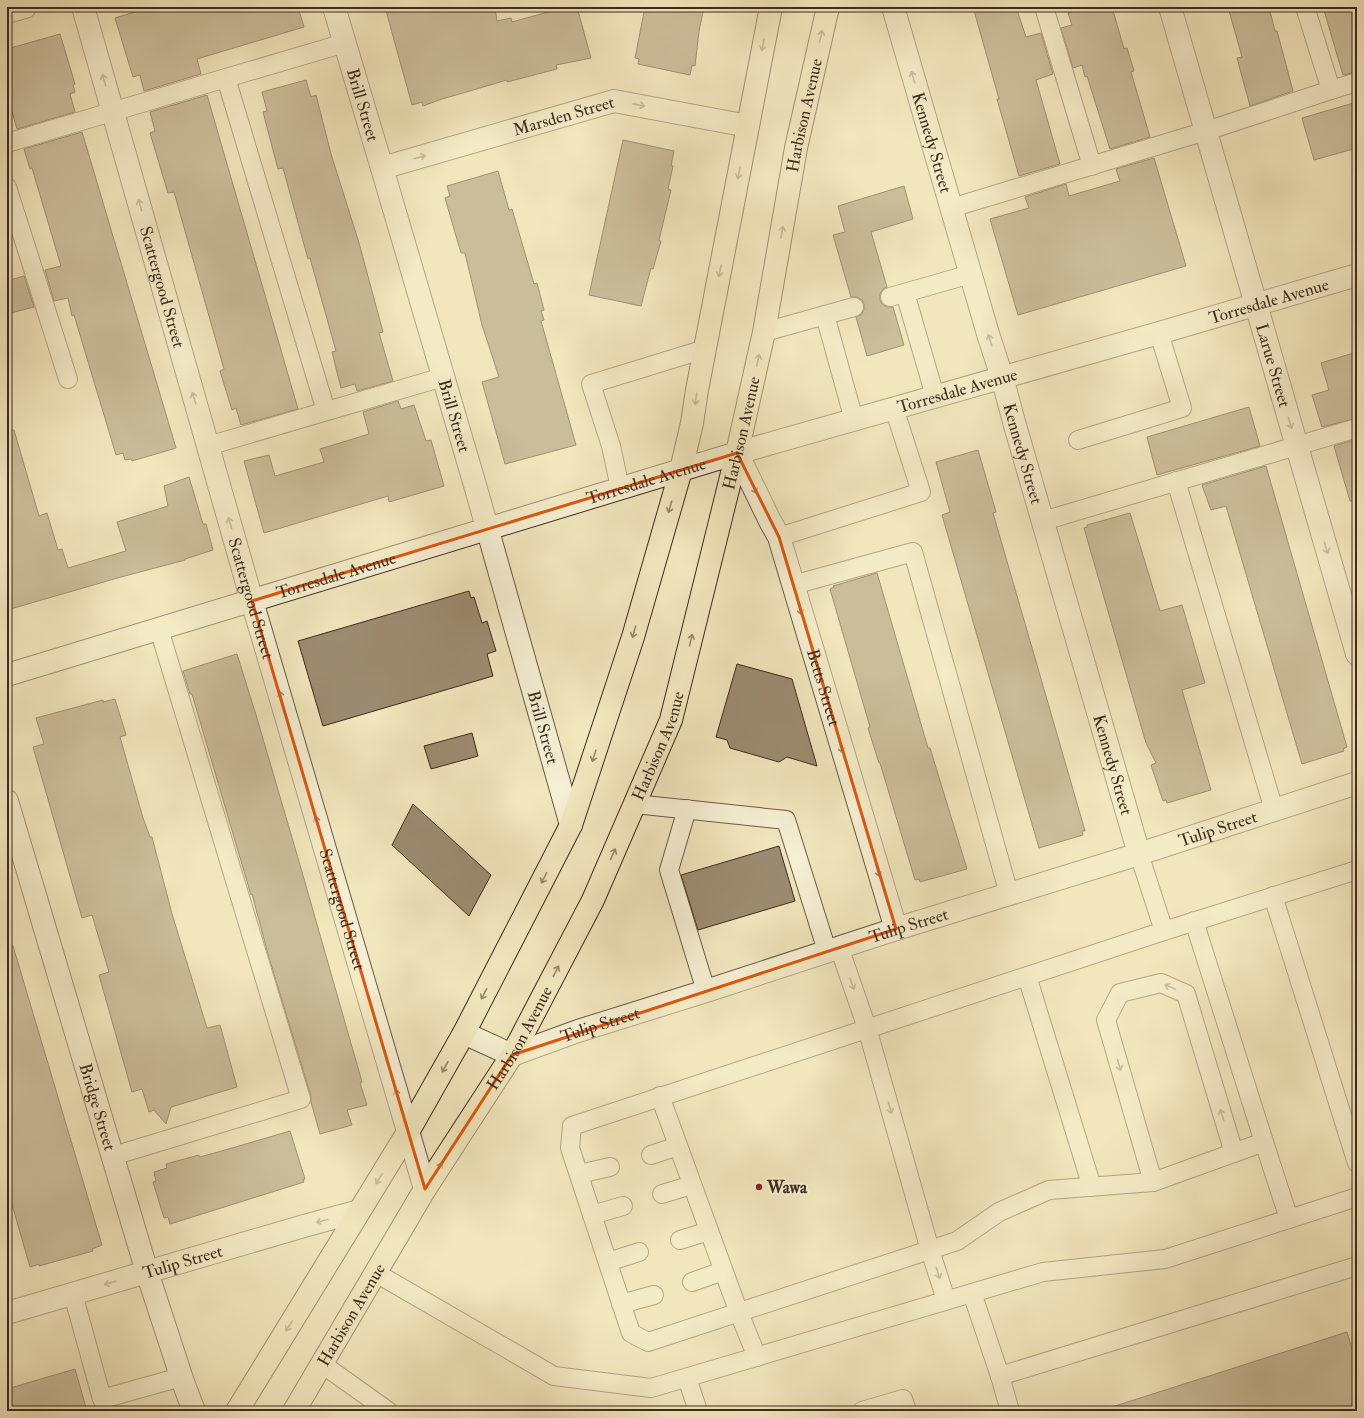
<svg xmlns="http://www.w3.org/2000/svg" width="1364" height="1418" font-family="'IM FELL Double Pica',serif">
  <rect width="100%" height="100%" fill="#f1e6bc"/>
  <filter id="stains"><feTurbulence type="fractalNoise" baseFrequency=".005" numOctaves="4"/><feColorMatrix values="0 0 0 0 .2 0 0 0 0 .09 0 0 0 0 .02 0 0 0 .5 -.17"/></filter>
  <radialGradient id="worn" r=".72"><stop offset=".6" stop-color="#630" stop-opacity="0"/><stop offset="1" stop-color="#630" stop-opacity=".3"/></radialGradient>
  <g fill="#9b8c71" stroke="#3d2b1f">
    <polygon points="151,7 298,7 304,27 197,59 201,74 144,91 140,75 133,77 115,18"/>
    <polygon points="385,7 495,7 497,21 511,18 512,22 566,7 577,7 591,58 556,65 557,69 507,82 507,80 439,100 423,106 422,102 412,105"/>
    <polygon points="645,7 704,7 699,31 695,66 692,65 690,75 638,64 639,59 635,58"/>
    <polygon points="973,7 1016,7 1026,37 1041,33 1053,74 1036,80 1060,164 1019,176 997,99 999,99"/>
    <polygon points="1070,7 1112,7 1124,49 1127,48 1134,71 1131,72 1150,137 1110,149 1087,76 1085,77 1082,65 1073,68 1061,28 1072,25 1068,13 1071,12"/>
    <polygon points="1228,7 1269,7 1275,31 1277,31 1293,91 1250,106 1237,58 1242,57"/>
    <polygon points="1323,7 1357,7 1357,72 1343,75"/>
    <polygon points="60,34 75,84 73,85 75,92 70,94 75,112 17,129 12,112 7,113 7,49"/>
    <polygon points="306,80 311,97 316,95 331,154 359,243 383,332 379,333 393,381 357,391 355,384 341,388 332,352 336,351 310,258 308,259 283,168 278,169 263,112 267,111 262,92"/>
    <polygon points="207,95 298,409 241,425 236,408 232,410 220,371 224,369 174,192 168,193 150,133 155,131 150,112"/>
    <polygon points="1357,102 1357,148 1314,160 1302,118"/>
    <polygon points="82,132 176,448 132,461 131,459 125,460 123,453 116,455 74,315 72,316 68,298 54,301 45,270 61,266 32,168 30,169 24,149"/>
    <polygon points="623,140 674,151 671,166 673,166 668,189 671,190 659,240 661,241 653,269 651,268 641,306 589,295"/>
    <polygon points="1154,158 1186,266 1018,315 990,219 1029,208 1025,197 1066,184 1069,196 1120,181 1116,169"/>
    <polygon points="498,171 509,210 512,209 534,284 537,283 544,310 541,311 544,320 541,321 576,445 505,464 482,382 499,377 482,325 465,253 461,253 445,198 450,196 447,186"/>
    <polygon points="904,186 913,219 871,232 887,287 883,289 880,294 880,300 882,304 887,307 893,307 904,345 867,356 856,317 861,315 864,310 864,304 862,300 857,297 851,297 833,235 845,232 838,206"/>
    <polygon points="24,276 34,307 7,314 7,281"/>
    <polygon points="1357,352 1357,418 1322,427 1312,395 1329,390 1321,363"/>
    <polygon points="398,401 401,409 414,405 426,441 431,440 444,486 389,502 388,496 264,533 244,461 269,455 275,476 324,462 320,449 369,434 363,412"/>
    <polygon points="1249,407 1260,446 1157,475 1147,437"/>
    <polygon points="14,430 39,516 47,513 58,550 62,549 68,568 126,551 117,522 168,506 164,486 189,477 203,524 206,524 213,550 185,559 185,560 121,577 7,610 7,431"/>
    <polygon points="1357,439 1357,500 1350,501 1334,446"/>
    <polygon points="978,450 996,512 993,513 1085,831 1082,831 1083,835 1039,848 942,515 950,512 936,462"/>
    <polygon points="1266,466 1347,747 1343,749 1344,751 1302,764 1226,506 1211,510 1202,485"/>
    <polygon points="1130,513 1160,611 1182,605 1205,683 1182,690 1211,790 1167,803 1166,800 1163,801 1151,765 1156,763 1146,743 1084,528 1087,527 1087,525"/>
    <polygon points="877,573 928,748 930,748 967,869 920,882 919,879 915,880 880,763 879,763 868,728 870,727 830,589 834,587 833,586"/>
    <polygon points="469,591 471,598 474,597 482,623 487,621 496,651 487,654 493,676 323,726 298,641"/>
    <polygon points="237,654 256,715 300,865 362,1082 360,1083 367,1105 347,1110 352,1125 320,1134 311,1102 311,1096 268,954 252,894 251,895 192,694 190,694 183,671"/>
    <polygon points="737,664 792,679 817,766 787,757 779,762 730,748 727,740 716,737"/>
    <polygon points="115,699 126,735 120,737 143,818 150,837 152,837 172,914 207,1028 220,1025 237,1087 171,1107 166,1124 154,1110 149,1112 142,1089 132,1092 99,975 109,972 92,915 82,918 33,747 44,744 36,718 103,700 103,702"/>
    <polygon points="472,733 478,756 431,769 424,746"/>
    <polygon points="413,804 491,875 469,916 392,845"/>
    <polygon points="779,846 795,901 698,930 681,875"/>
    <polygon points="13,946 102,1245 92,1249 93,1251 39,1266 39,1264 30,1267 11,1201 7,1202 7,947"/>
    <polygon points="290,1131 305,1179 303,1180 304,1182 170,1224 168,1217 164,1218 153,1182 156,1181 154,1172 167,1168 166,1164 199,1155 200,1157 232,1148"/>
    <polygon points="1347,1332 1357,1365 1357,1411 1116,1411 1115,1406"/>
    <polygon points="75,1369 87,1411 7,1411 7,1389"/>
  </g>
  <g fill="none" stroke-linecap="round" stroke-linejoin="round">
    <g stroke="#6a5a46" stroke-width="20">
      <g id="service">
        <polyline points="1044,7 1092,166"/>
        <polyline points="1305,7 1331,90 1357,82"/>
        <polyline points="7,143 226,78"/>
        <polyline points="7,187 68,379"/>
        <polyline points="951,208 1206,131 1331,90"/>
        <polyline points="905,293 935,396"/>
        <polyline points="890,297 971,274"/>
        <polyline points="825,315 854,420"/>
        <polyline points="764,332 854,307"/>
        <polyline points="326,411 226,78 345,43"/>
        <polyline points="1078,440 1182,408 1159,333"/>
        <polyline points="208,446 443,377"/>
        <polyline points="1176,481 1274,810"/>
        <polyline points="620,488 611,446 591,384 705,349"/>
        <polyline points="1043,521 1357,428"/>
        <polyline points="779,537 921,492 894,408"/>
        <polyline points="793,585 913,552 1009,894"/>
        <polyline points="635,804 786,820 827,951"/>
        <polyline points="687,809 669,870 706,991"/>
        <polyline points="1139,854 1164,931"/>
        <polyline points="1273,896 1357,1163"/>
        <polyline points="1194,921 1264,1142 1289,1219"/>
        <polyline points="839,947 867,1028 930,1250 946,1300"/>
        <polyline points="1027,976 1092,1187"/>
        <polyline points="660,1096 739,1313 757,1357"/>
        <polyline points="1264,1142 1153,1182 1049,1190 999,1212 957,1241 648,1342 631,1333 570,1148 572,1126 1164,931 1357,870"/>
        <polyline points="651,1155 678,1146"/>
        <polyline points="113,1156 301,1099 159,629"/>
        <polyline points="579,1174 610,1167"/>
        <polyline points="1153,1182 1106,1020 1120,993 1161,983 1186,994 1234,1153"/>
        <polyline points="662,1194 692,1185"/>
        <polyline points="592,1215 623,1206"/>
        <polyline points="680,1240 709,1231"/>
        <polyline points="608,1262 639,1252"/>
        <polyline points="376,1273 554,1376 651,1388 1043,1272 1165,1259 1357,1197"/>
        <polyline points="692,1282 723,1271"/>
        <polyline points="972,1293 1000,1376"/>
        <polyline points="73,1294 102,1399 181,1377"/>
        <polyline points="621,1304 654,1295"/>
        <polyline points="322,1364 388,1411"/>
        <polyline points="687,1378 698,1411"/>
        <polyline points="862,1411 903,1399 907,1411"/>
        <polyline points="1010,1411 1000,1376 1357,1266"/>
      </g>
    </g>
    <g stroke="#6a5a46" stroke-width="24">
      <g id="minor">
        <path id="s1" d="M83 7 252 601 425 1189"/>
        <path id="s2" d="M334 7 382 168 475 485 571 825"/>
        <path id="s3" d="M893 7 988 334 1002 377 1014 422 1139 854"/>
        <path id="s4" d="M1170 7 1357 654"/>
        <polyline points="7,12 25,7"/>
        <path id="s5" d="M382 168 614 101 748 126"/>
        <path id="s6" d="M737 453 770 521 779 537 896 929"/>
        <path id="s7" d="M464 1033 512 1055 578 1031 706 991 896 929 1139 854 1357 783"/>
        <path id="s8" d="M7 1313 304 1226 359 1211"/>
      </g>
    </g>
    <g stroke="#6a5a46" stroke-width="24">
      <g id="tertiary">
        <path id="s9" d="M737 453 1159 333 1357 275"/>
      </g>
    </g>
    <g stroke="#3d2b1f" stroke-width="24">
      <g id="secondary">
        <path id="s10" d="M7 675 737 453"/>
        <path id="s11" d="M7 801 147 1272 183 1382 194 1411"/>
      </g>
    </g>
    <g stroke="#3d2b1f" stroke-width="24">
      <g id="primary">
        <polyline points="237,1411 408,1132 464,1033 571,825 633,637 681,470 692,423 697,390 771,7"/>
        <path id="s12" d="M294 1411 425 1189 512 1055 593 900 671 720 737 453 764 332 796 148 828 7"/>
      </g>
    </g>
    <use href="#service" stroke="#f6efd3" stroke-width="18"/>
    <use href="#minor" stroke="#f6efd3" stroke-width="22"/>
    <use href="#tertiary" stroke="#f6efd3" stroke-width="22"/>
    <use href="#secondary" stroke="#f6efd3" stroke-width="22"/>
    <use href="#primary" stroke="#f1e6bc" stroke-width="22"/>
  </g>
  <defs><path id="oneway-shaft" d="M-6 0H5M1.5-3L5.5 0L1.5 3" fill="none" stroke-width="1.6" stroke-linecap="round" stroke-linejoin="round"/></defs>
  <g stroke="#97886e">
    <use href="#oneway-shaft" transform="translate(821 36) rotate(-77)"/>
    <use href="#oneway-shaft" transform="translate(763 45) rotate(101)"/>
    <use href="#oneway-shaft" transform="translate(739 173) rotate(101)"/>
    <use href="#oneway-shaft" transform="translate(782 232) rotate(-80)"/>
    <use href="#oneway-shaft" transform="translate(720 271) rotate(101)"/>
    <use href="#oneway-shaft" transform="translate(758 360) rotate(-77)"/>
    <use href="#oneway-shaft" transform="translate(696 399) rotate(97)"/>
    <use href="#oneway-shaft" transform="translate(670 507) rotate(106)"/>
    <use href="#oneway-shaft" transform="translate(634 632) rotate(106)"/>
    <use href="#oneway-shaft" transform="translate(691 640) rotate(-76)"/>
    <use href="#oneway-shaft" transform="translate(594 756) rotate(108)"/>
    <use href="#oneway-shaft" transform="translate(613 854) rotate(-66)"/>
    <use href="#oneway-shaft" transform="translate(544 878) rotate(117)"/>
    <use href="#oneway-shaft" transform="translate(556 971) rotate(-63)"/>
    <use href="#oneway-shaft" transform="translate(484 994) rotate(117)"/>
    <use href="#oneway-shaft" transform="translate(445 1067) rotate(119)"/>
    <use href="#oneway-shaft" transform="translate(439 1168) rotate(-57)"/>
    <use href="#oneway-shaft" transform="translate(379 1179) rotate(122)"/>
    <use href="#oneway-shaft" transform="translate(289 1326) rotate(122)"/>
  </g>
  <g stroke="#9a8d79">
    <use href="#oneway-shaft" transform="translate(913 77) rotate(-106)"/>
    <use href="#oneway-shaft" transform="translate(104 80) rotate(-106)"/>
    <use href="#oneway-shaft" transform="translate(639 105) rotate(11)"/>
    <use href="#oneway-shaft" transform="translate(420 157) rotate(-16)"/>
    <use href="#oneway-shaft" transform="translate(140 205) rotate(-106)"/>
    <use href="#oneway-shaft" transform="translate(990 340) rotate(-108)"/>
    <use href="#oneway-shaft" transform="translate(194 398) rotate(-106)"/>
    <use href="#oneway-shaft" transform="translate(1290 423) rotate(74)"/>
    <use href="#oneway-shaft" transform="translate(754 488) rotate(64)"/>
    <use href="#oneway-shaft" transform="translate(230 523) rotate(-106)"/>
    <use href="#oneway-shaft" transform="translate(1326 548) rotate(74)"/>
    <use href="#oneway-shaft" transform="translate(800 609) rotate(73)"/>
    <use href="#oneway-shaft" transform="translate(281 697) rotate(-106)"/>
    <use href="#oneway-shaft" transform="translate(841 747) rotate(73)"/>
    <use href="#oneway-shaft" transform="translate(317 822) rotate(-106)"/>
    <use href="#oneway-shaft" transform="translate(878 871) rotate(73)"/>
    <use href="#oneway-shaft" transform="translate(852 984) rotate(71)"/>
    <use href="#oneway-shaft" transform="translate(1170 987) rotate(-157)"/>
    <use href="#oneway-shaft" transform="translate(1119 1065) rotate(74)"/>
    <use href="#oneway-shaft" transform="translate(397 1095) rotate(-107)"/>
    <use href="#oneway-shaft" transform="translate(890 1108) rotate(74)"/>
    <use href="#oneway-shaft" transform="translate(1222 1115) rotate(-107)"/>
    <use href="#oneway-shaft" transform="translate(322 1221) rotate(165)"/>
    <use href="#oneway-shaft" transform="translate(938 1273) rotate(73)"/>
    <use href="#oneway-shaft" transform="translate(110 1283) rotate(164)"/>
  </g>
  <path d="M0 0H1364V1418H0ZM737 453 779 537 896 929 512 1055 425 1189 252 601Z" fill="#f1e6bc" fill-opacity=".55" fill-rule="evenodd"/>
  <path fill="none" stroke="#df570d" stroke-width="3" stroke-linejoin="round" d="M737 453 779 537 896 929 512 1055 425 1189 252 601Z"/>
  <circle fill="#8f2418" stroke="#f6efd3" stroke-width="1.5" cx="759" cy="1187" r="4"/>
  <g text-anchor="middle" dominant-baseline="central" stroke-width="4" stroke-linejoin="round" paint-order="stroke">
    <g font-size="17" fill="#3d2b1f" stroke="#f6efd3">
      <text stroke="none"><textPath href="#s2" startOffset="102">Brill Street</textPath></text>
      <text stroke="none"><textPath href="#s12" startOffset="1408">Harbison Avenue</textPath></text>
      <text stroke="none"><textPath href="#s5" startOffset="189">Marsden Street</textPath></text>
      <text stroke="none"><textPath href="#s3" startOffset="141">Kennedy Street</textPath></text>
      <text stroke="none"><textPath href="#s1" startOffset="291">Scattergood Street</textPath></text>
      <text stroke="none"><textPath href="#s9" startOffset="553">Torresdale Avenue</textPath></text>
      <text stroke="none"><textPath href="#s4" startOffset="373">Larue Street</textPath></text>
      <text stroke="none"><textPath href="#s9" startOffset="229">Torresdale Avenue</textPath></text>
      <text stroke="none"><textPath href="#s2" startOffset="426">Brill Street</textPath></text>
      <text stroke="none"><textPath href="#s12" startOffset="1084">Harbison Avenue</textPath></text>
      <text stroke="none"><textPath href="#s3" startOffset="465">Kennedy Street</textPath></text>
      <text stroke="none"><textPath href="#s10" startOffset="668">Torresdale Avenue</textPath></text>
      <text stroke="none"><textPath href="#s10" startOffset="344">Torresdale Avenue</textPath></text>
      <text stroke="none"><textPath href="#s1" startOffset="615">Scattergood Street</textPath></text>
      <text stroke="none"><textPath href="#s6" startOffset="251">Betts Street</textPath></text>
      <text stroke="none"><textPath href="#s2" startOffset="750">Brill Street</textPath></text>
      <text stroke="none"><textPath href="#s12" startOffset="760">Harbison Avenue</textPath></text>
      <text stroke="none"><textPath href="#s3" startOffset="789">Kennedy Street</textPath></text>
      <text stroke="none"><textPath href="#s7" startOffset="794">Tulip Street</textPath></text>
      <text stroke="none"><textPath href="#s1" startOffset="939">Scattergood Street</textPath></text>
      <text stroke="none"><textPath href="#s7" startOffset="470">Tulip Street</textPath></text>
      <text stroke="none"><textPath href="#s7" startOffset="146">Tulip Street</textPath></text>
      <text stroke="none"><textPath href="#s12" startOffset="436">Harbison Avenue</textPath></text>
      <text stroke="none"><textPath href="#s11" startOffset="319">Bridge Street</textPath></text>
      <text stroke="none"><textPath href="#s8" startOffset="183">Tulip Street</textPath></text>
      <text stroke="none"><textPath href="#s12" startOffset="112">Harbison Avenue</textPath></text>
    </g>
    <g font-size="17" font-weight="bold" fill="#3d2b1f" stroke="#f6efd3" text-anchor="start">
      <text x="767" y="1187">Wawa</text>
    </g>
  </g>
  <rect width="1364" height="1418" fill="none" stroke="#f1e6bc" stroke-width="24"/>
  <rect x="8" y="8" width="1348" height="1402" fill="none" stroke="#3d2b1f" stroke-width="2"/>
  <rect x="12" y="12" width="1340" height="1394" fill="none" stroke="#3d2b1f"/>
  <rect width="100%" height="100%" filter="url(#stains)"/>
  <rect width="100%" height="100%" fill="url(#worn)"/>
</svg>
